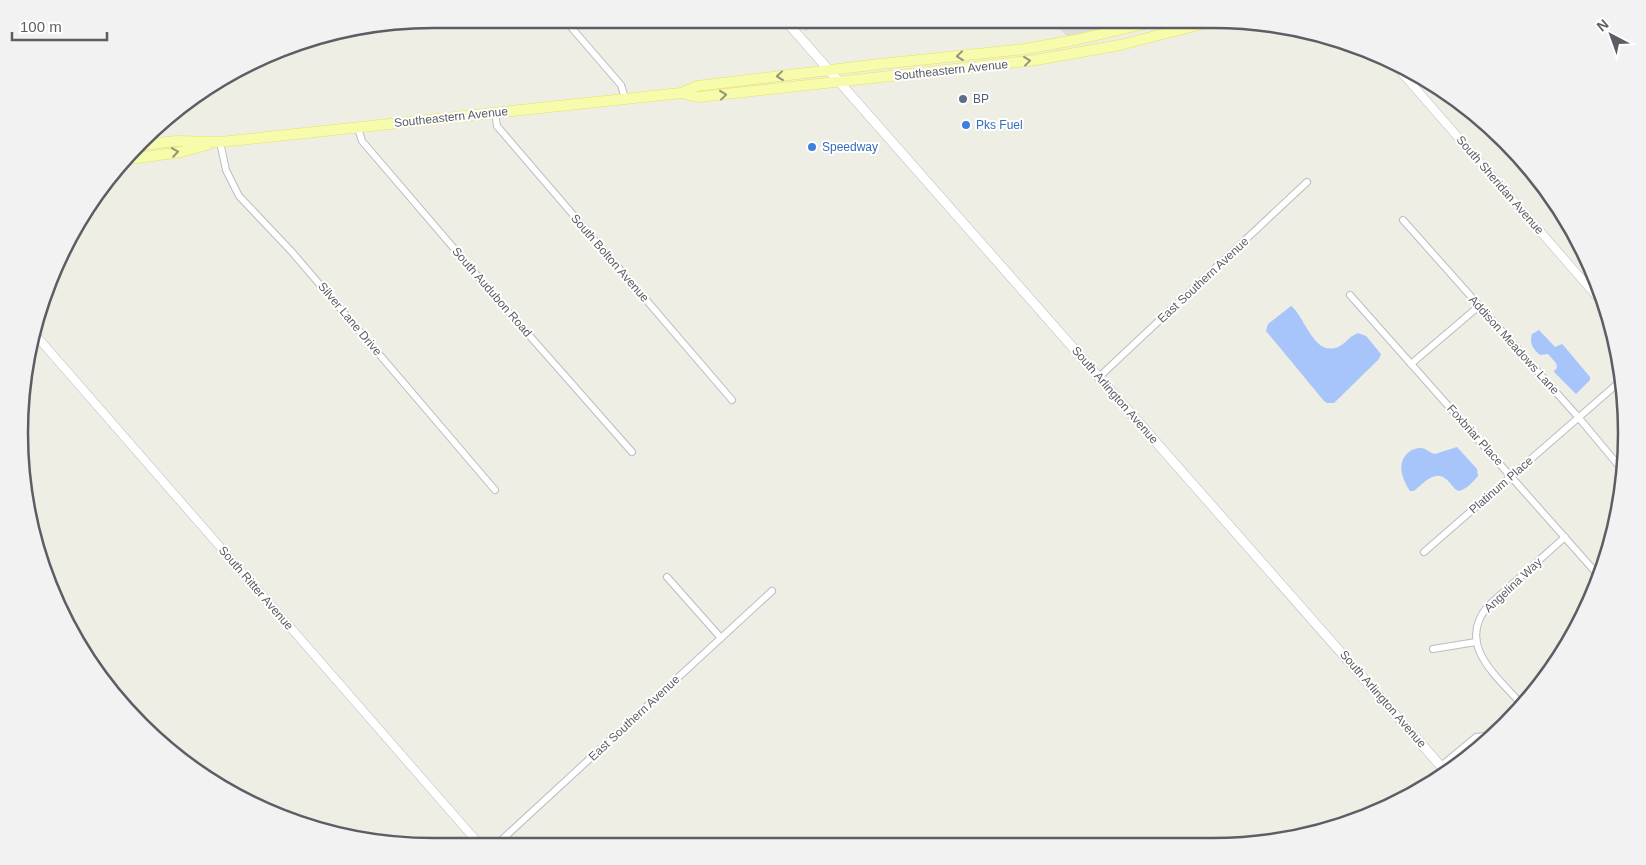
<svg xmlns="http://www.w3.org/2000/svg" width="1646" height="865" font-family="Arial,sans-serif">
  <rect width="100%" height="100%" fill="#eeeee4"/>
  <polygon fill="#dfdfd8" points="1051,19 1142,20 1071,41"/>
  <polygon fill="#c2e4c9" points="794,19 819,19 806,31"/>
  <g fill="#a7c4fb">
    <path d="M1291 306C1304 315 1313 354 1335 348 1344 346 1349 336 1358 333L1366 336 1381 354 1379 359 1334 403H1327L1324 401 1266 331 1268 324Z"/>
    <path d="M1539 330 1555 347 1562 344 1564 346 1590 377V380L1576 394 1555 373 1554 371 1557 368 1556 363 1548 354 1540 355C1533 349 1529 343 1532 334Z"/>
    <path d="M1457 447 1477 469 1478 476C1473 482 1466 490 1458 491 1453 488 1451 483 1446 479 1435 469 1422 484 1414 491H1410C1402 479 1396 462 1409 452 1413 449 1416 448 1421 448 1426 448 1430 453 1435 454Z"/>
  </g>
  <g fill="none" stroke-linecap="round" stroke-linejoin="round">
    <g stroke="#bbbcc2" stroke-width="8">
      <g id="minor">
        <polyline points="564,19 621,85 625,98"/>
        <polyline points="495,112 497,126 732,400"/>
        <polyline points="358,128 362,141 499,301 632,452"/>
        <polyline points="220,142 226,170 239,196 292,252 495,490"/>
        <polyline points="1403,220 1579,418 1624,472"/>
        <polyline points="1350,295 1599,576"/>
        <polyline points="1411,364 1479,306"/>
        <polyline points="1099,377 1307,182"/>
        <polyline points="1424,552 1624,378"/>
        <polyline points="667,577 721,638"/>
        <polyline points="1433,649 1476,642"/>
        <path d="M1523 706C1498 677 1455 645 1488 606L1565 537"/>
        <polyline points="1464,762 1481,745 1485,736 1522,704"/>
        <polyline points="1441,766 1476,737 1485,736"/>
        <polyline points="496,845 772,591"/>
      </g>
    </g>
    <g stroke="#bbbcc2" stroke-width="9">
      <g id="tertiary">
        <polyline points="1394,60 1402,73 1607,308"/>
        <polyline points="32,331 480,845"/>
      </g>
    </g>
    <g stroke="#b9bbc1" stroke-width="10">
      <polyline id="secondary" points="784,19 1446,772"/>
    </g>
    <g stroke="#eae160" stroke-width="11">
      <g id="primary">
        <polyline points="681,93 698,97 1036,60 1120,45 1218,20"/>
        <polyline points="142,145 176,141 220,142 681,93 697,86 880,64 1025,49 1075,40 1162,20"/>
        <polyline points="130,159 181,152 207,145"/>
      </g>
    </g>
    <use href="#minor" stroke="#fff" stroke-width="6"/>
    <use href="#tertiary" stroke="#fff" stroke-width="8"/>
    <use href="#secondary" stroke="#fff" stroke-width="9"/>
    <use href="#primary" stroke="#f7fbac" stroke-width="10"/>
  </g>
  <defs><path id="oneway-chevron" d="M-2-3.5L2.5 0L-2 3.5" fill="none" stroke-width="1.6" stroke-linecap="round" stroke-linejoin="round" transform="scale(1.25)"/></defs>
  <g stroke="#92957d">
    <use href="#oneway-chevron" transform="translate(960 56) rotate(174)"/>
    <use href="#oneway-chevron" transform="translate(1027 61) rotate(-7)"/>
    <use href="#oneway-chevron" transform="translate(780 76) rotate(174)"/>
    <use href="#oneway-chevron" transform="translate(723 95) rotate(-6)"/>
    <use href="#oneway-chevron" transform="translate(175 152) rotate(-9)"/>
  </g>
  <circle fill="#5c6f8a" stroke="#fff" stroke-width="2" cx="963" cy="99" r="5"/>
  <g fill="#3f7fe0" stroke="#fff" stroke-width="2">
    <circle cx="966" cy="125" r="5"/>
    <circle cx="812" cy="147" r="5"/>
  </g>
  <g text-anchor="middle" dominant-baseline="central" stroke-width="4" stroke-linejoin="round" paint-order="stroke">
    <g font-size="12" fill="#5c5e64" stroke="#fff">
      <text transform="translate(951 70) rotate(-6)">Southeastern Avenue</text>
      <text transform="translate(451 117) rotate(-6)">Southeastern Avenue</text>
      <text transform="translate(1500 185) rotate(49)">South Sheridan Avenue</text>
      <text transform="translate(610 258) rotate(49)">South Bolton Avenue</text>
      <text transform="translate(1203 280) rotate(-43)">East Southern Avenue</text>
      <text transform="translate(492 292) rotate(49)">South Audubon Road</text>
      <text transform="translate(350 319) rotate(50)">Silver Lane Drive</text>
      <text transform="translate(1514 345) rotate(48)">Addison Meadows Lane</text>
      <text transform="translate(1115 395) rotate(49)">South Arlington Avenue</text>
      <text transform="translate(1475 435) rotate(48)">Foxbriar Place</text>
      <text transform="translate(1501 485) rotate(-41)">Platinum Place</text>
      <text transform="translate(1513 585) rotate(-43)">Angelina Way</text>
      <text transform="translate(256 588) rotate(49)">South Ritter Avenue</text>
      <text transform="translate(1383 699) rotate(49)">South Arlington Avenue</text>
      <text transform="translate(634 718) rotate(-43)">East Southern Avenue</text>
    </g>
    <g font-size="12" fill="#4e5e75" stroke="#fff" text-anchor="start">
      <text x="973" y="99">BP</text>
    </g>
    <g font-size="12" fill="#366cbe" stroke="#fff" text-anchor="start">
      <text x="976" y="125">Pks Fuel</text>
      <text x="822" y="147">Speedway</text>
    </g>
  </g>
  <path d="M0 0H1646V865H0ZM433 28H1213A405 405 0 0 1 1618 433V433A405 405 0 0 1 1213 838H433A405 405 0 0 1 28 433V433A405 405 0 0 1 433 28Z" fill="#f2f2f3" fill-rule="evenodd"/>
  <path fill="none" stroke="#5c5e64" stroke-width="2.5" d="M433 28H1213A405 405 0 0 1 1618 433V433A405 405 0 0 1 1213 838H433A405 405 0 0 1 28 433V433A405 405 0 0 1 433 28Z"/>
  <g transform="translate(1611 35) rotate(319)" stroke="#ffffff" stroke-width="4" paint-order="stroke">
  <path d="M0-4L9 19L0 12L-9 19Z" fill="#5c5e64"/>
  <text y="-8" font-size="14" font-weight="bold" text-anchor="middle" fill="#5c5e64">N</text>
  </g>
  <path d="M12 32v8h95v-8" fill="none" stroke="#5c5e64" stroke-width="2.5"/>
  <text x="20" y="32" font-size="15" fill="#5c5e64" stroke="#ffffff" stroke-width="4" paint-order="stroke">100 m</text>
</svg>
